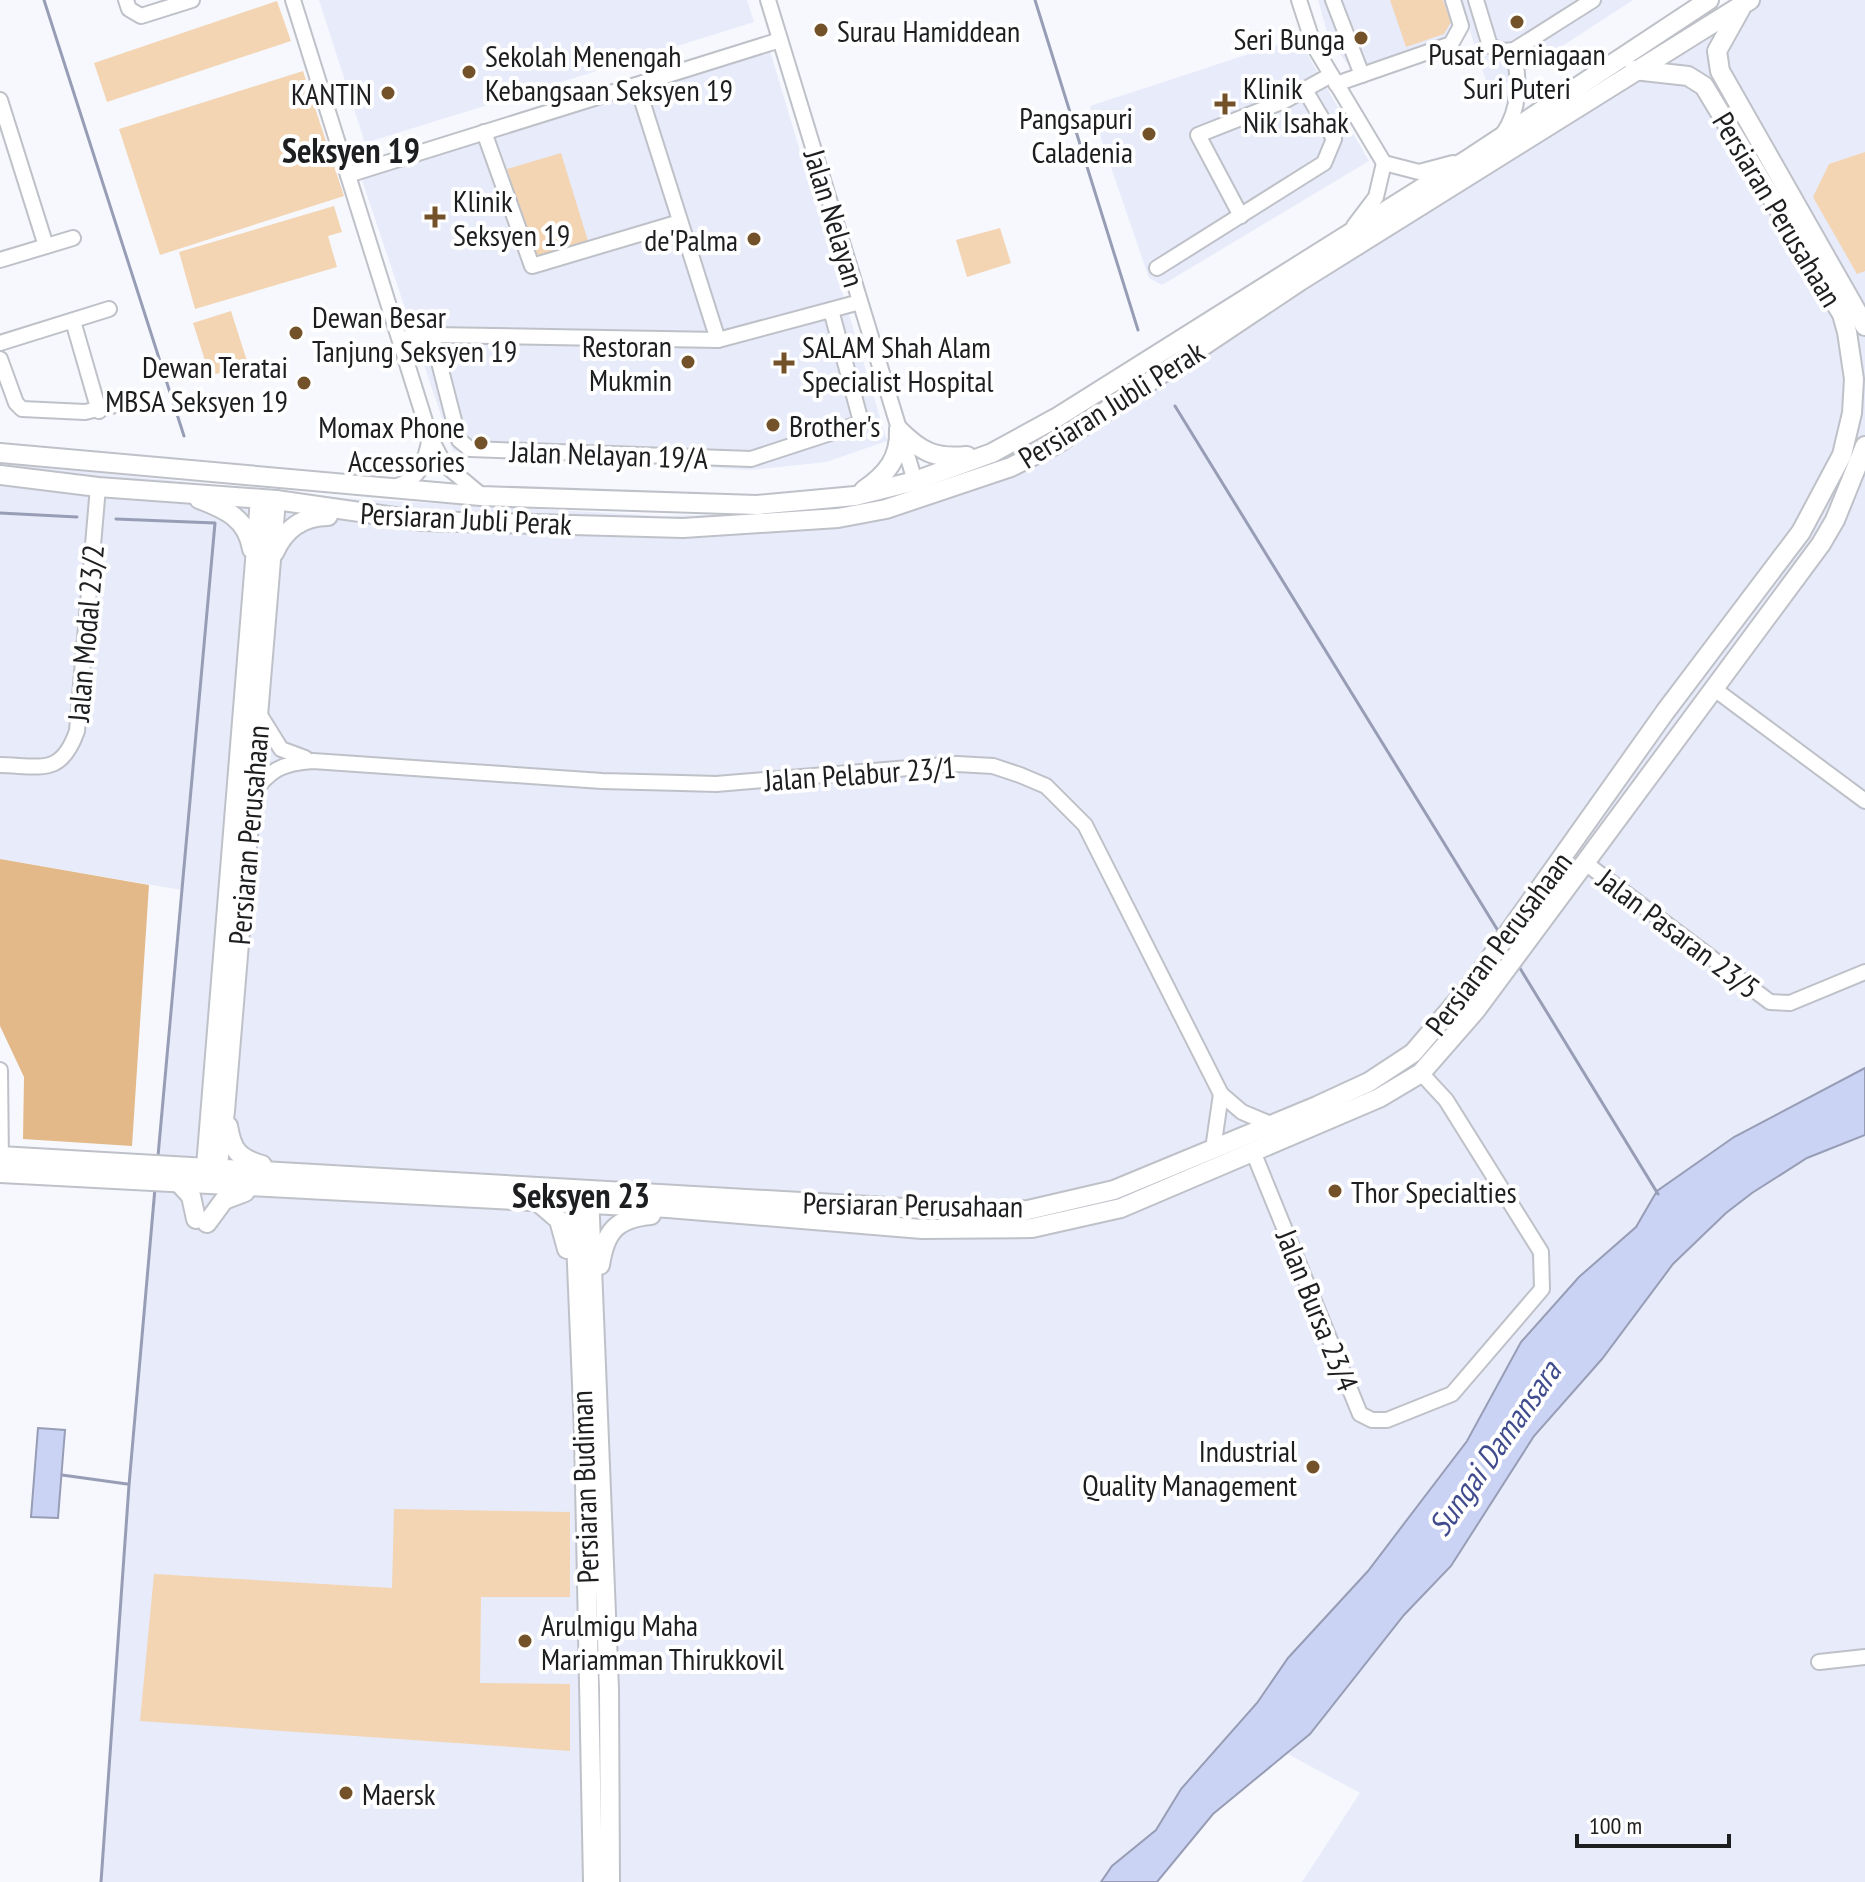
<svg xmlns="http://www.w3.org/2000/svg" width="1865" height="1882" font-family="'PT Sans Narrow',sans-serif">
  <rect width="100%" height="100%" fill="#f6f8fe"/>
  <g fill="#e7ebfa">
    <polygon points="319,0 747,0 754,22 365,143"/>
    <polygon points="1318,0 1448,0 1455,21 1445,38 1352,70 1329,39"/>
    <polygon points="1460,0 1633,0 1490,93"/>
    <polygon points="1729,0 1865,0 1865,1068 1734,1137 1657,1191 1636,1227 1579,1277 1521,1342 1466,1441 1368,1571 1288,1658 1257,1703 1156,1830 1112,1866 1101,1882 101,1882 129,1485 182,890 0,859 0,463 355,499 662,516 810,512 915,491 1001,460 1148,371"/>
    <polygon points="1298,38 1369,161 1162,285 1149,278 1090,106"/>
    <polygon points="770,51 887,441 826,462 750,470 453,451 361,177"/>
    <polygon points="1865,1135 1865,1882 1302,1882 1360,1793 1288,1754 1310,1734 1404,1615 1451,1566 1534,1436 1602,1359 1673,1264 1726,1213 1752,1193 1807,1158"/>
  </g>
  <g fill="#f3d5b4">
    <polygon points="1390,0 1443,0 1451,22 1444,34 1406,47"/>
    <polygon points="277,1 291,41 107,102 94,63"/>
    <polygon points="303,71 344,196 160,255 119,129"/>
    <polygon points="1865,152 1865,271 1857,274 1813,197 1829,164"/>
    <polygon points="561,153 588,241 535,258 507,169"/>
    <polygon points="334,206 342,232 328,236 337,267 195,309 179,252"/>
    <polygon points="1000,228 1011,263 967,277 956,240"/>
    <polygon points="231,311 248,364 210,376 193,323"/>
    <polygon points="394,1509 570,1512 570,1597 481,1597 480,1683 570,1684 570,1751 140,1721 154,1574 392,1588"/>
  </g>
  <polygon fill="#e3b989" points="0,859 149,885 132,1146 23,1139 24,1077 0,1026"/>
  <g fill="#cbd3f5" stroke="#979db5" stroke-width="2">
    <polygon points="1865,1068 1865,1135 1807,1158 1752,1193 1726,1213 1673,1264 1602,1359 1534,1436 1451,1566 1404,1615 1310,1734 1213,1814 1157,1882 1101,1882 1112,1866 1156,1830 1181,1789 1257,1703 1288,1658 1368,1571 1467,1441 1521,1342 1579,1277 1636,1227 1657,1191 1734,1137"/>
    <polygon points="38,1428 65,1430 58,1518 31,1517"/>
  </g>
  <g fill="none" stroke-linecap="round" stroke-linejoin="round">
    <g stroke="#979db5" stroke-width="3">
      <polyline points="44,0 184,436"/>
      <polyline points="1035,0 1138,330"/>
      <polyline points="1175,406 1500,934"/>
      <polyline points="0,513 77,517"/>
      <polyline points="116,519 215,523 158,1156"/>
      <polyline points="1518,965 1658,1194"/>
      <polyline points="62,1475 127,1484"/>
      <polyline points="101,1882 129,1485 155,1188"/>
    </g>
    <g stroke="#bfc1c8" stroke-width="18">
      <g id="minor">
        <polyline points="126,0 129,9 141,16 192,0"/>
        <polyline points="293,0 430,437 444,464 481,495"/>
        <polyline points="768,0 915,481"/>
        <polyline points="1299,0 1314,46 1384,163"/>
        <polyline points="1333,0 1362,75"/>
        <polyline points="1476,0 1490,46 1503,51 1514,50 1593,0"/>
        <polyline points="1336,84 1451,44 1461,26 1453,0"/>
        <polyline points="637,85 718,340"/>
        <polyline points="0,100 46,246"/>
        <polyline points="484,132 532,266 680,222"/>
        <path d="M1503 134C1521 108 1519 80 1514 50"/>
        <polyline points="1384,163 1419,172 1453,163"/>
        <polyline points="348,175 780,40"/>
        <polyline points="1241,216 1198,135 1284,101 1331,75"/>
        <polyline points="1354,226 1376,197 1384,163"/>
        <polyline points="0,260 73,238"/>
        <polyline points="1157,268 1324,163 1334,139 1305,90"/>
        <polyline points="73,321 99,411"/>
        <polyline points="432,335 459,440 470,449 751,459 858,424 860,418 831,310"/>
        <polyline points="400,339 432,335 718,340 860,302"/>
        <polyline points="0,343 109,309"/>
        <polyline points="0,359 16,403 22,409 85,412 124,403"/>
        <path d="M395 487C421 478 425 463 430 437"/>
        <polyline points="1713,688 1865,801"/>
        <polyline points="258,712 281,749 305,758"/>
        <path d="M0 765C42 766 61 776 77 731L98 487"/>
        <path d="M251 796C269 770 282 763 313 761L602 781 682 783 716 784 957 764 993 766 1020 775 1046 786 1085 825 1221 1094 1242 1112 1273 1125"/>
        <polyline points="1584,862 1770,1002 1790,1003 1865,972"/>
        <polyline points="0,1070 1,1164"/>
        <polyline points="1213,1149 1221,1094"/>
        <polyline points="1254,1154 1360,1414 1372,1420 1387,1420 1452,1394 1542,1289 1541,1252 1446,1100 1421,1073"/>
        <polyline points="1819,1662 1865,1657"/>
      </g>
    </g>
    <g stroke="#bfc1c8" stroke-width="22">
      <g id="major">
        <polyline points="1741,8 1717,51 1720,71 1865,326"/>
        <path d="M899 430C921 452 935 459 967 456"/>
        <polyline points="0,453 481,496 757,505 855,496 915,481 992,453 1056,418 1473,156 1709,0"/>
        <polyline points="0,475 98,487 276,500 423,521 683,528 838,518 886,509 1011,467 1055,445 1300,281 1750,0"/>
        <path d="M864 490C887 474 900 458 899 430"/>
        <path d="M199 499C225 509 247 518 252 549"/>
        <path d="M274 553C284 530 302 516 328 516"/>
        <path d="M228 1126C232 1150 238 1158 262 1165"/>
        <polyline points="0,1156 974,1212 1028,1210 1114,1190 1317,1106 1369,1082 1413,1053 1472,984 1665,712 1801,532 1842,455 1852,413 1854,379 1847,332 1842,314 1704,86 1688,76 1634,70"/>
        <polyline points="0,1173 668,1208 922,1229 1032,1228 1121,1208 1379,1098 1421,1073 1476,1010 1821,544 1835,520 1865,446"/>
        <polyline points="205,1179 260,499"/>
        <polyline points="216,1179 225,1111 276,500"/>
        <polyline points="180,1184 191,1196 196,1219"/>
        <polyline points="574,1193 584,1432 593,1882"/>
        <polyline points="589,1193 609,1689 610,1882"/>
        <polyline points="538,1202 559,1220 567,1249"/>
        <polyline points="207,1223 224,1200 245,1192"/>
        <path d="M600 1265C605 1232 616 1218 651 1215"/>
      </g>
    </g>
    <use href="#minor" stroke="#fff" stroke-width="14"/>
    <use href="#major" stroke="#fff" stroke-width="18"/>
  </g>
  <g fill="#735129" stroke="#fff" stroke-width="3">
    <circle cx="1517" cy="22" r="8"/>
    <circle cx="821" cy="30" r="8"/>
    <circle cx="1361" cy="38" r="8"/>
    <circle cx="469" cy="72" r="8"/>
    <circle cx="388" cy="93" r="8"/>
    <path d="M1221 92h8v8h8v8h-8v8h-8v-8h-8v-8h8z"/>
    <circle cx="1149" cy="134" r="8"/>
    <path d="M431 205h8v8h8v8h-8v8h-8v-8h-8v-8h8z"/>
    <circle cx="754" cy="239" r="8"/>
    <circle cx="296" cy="333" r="8"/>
    <circle cx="688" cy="362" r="8"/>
    <path d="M780 351h8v8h8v8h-8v8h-8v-8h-8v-8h8z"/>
    <circle cx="304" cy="383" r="8"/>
    <circle cx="773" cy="425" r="8"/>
    <circle cx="481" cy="443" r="8"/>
    <circle cx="1335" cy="1191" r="8"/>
    <circle cx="1313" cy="1467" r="8"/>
    <circle cx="525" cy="1641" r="8"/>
    <circle cx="346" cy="1793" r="8"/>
  </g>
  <g text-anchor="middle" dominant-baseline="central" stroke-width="8" stroke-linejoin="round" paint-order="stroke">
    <g font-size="30" fill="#1d1e20" stroke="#fff" text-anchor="start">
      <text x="837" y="30">Surau Hamiddean</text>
      <text x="1345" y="38" text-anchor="end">Seri Bunga</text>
      <text x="1517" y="53" text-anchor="middle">Pusat Perniagaan<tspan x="1517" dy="34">Suri Puteri</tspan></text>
      <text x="485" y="55">Sekolah Menengah<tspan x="485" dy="34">Kebangsaan Seksyen 19</tspan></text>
      <text x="1243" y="87">Klinik<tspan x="1243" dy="34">Nik Isahak</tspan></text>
      <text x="372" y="93" text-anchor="end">KANTIN</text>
      <text x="1133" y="117" text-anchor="end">Pangsapuri<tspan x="1133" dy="34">Caladenia</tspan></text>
      <text x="453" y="200">Klinik<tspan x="453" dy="34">Seksyen 19</tspan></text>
      <text x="738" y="239" text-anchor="end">de'Palma</text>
      <text x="312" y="316">Dewan Besar<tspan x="312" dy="34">Tanjung Seksyen 19</tspan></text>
      <text x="672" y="345" text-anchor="end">Restoran<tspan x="672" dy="34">Mukmin</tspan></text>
      <text x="802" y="346">SALAM Shah Alam<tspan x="802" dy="34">Specialist Hospital</tspan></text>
      <text x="288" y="366" text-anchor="end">Dewan Teratai<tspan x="288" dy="34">MBSA Seksyen 19</tspan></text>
      <text x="789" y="425">Brother's</text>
      <text x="465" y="426" text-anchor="end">Momax Phone<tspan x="465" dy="34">Accessories</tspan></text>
      <text x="1351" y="1191">Thor Specialties</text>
      <text x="1297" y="1450" text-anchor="end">Industrial<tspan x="1297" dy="34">Quality Management</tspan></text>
      <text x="541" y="1624">Arulmigu Maha<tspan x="541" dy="34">Mariamman Thirukkovil</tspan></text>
      <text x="362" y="1793">Maersk</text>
    </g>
    <g font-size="30" fill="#1d1e20" stroke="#fff">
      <text transform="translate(1778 209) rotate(59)">Persiaran Perusahaan</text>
      <text transform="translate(835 218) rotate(73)">Jalan Nelayan</text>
      <text transform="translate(1111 404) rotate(-32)">Persiaran Jubli Perak</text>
      <text transform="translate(609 454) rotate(2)">Jalan Nelayan 19/A</text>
      <text transform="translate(466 518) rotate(3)">Persiaran Jubli Perak</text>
      <text transform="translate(85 633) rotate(-85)">Jalan Modal 23/2</text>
      <text transform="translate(860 773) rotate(-4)">Jalan Pelabur 23/1</text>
      <text transform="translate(248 835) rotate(-85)">Persiaran Perusahaan</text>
      <text transform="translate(1679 933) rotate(37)">Jalan Pasaran 23/5</text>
      <text transform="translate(1498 943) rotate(-53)">Persiaran Perusahaan</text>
      <text transform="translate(913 1204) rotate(1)">Persiaran Perusahaan</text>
      <text transform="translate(1318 1310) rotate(68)">Jalan Bursa 23/4</text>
      <text transform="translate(584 1487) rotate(-92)">Persiaran Budiman</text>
    </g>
    <g font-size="32" font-style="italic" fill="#414c8e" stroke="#fff">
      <text transform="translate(1494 1448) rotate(-55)">Sungai Damansara</text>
    </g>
    <g font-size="34" font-weight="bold" fill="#1d1e20" stroke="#fff">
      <text x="351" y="150">Seksyen 19</text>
      <text x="581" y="1195">Seksyen 23</text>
    </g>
  </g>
  <path d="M1577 1834v12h152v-12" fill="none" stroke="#1d1e20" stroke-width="4"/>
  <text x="1589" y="1834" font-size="24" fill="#1d1e20" stroke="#ffffff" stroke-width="6" paint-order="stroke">100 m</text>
</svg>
